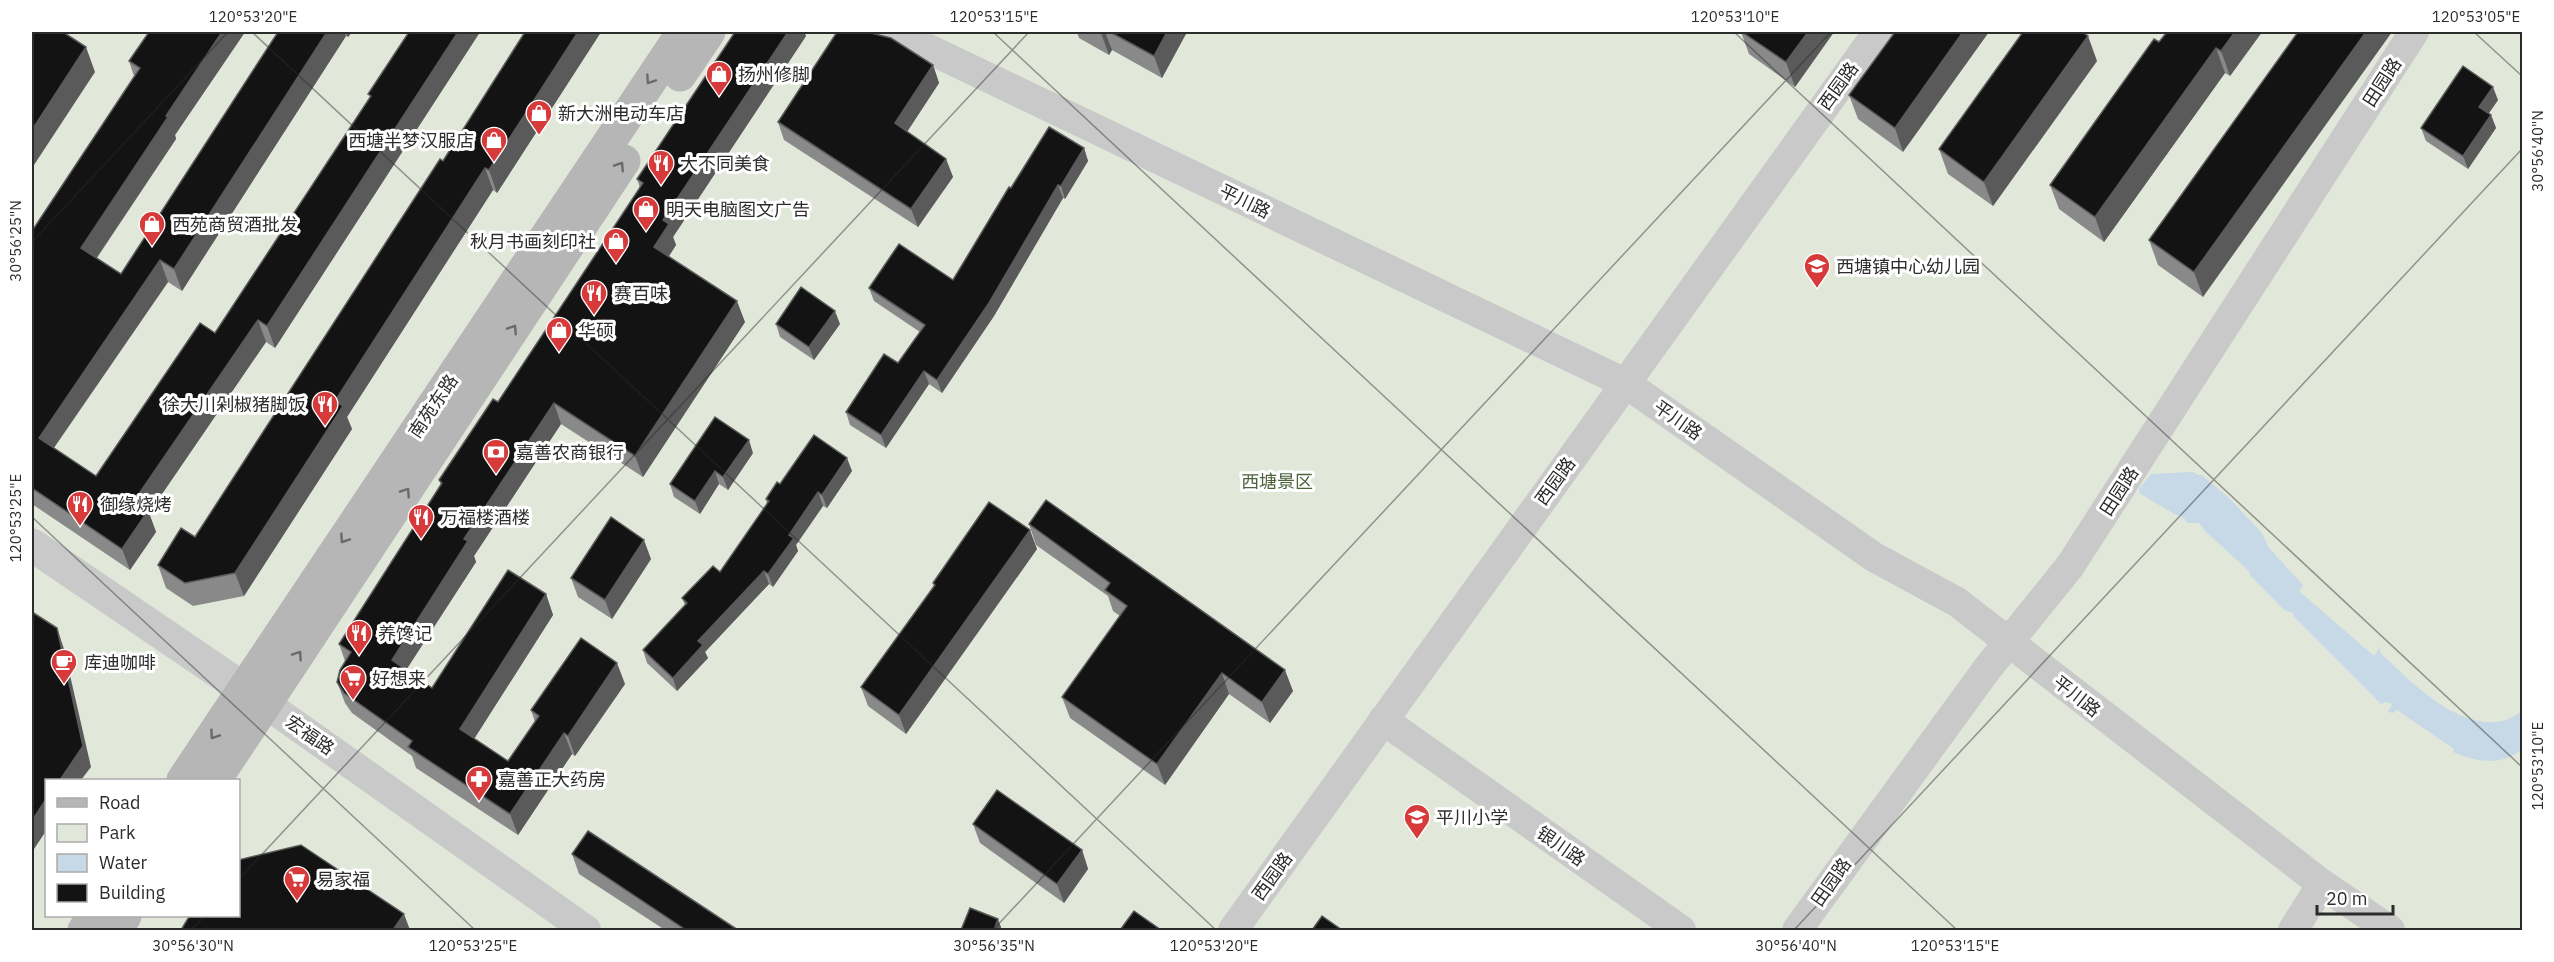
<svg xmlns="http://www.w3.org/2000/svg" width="2554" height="962" font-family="'IBM Plex Sans','Noto Sans SC',sans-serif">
  <rect width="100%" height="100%" fill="#fff"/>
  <path fill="#e1e8da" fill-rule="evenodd" d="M32 32H2522V930H32ZM46 780H238V916H46Z"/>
  <path fill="#c7d8e7" d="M2193 472 2198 475H2202L2230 499 2262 533 2269 548 2303 585 2299 591 2374 656 2381 646 2380 653C2411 681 2460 734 2506 720 2512 718 2517 714 2522 711V749C2501 767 2476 762 2453 752L2454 749 2397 710 2393 713 2388 712 2392 704 2386 702 2381 704 2294 617 2293 613 2284 610 2250 575 2249 571 2205 531 2199 523H2188L2180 515H2176L2139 493V489L2151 474Z"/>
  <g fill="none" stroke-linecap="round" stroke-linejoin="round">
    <g stroke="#c9c9c9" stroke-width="30">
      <polyline points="893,32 1625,383 1874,557 1957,602 2322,884 2390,930"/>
      <polyline points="266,704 586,930"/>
      <polyline points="1383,720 1681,930"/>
      <polyline points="1233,930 1878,32"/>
      <polyline points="1797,930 1987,669 2070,566 2414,32"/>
      <polyline points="2293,930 2322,884"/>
    </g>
    <polyline stroke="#c9c9c9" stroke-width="33" points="32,545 266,704"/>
    <g stroke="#b6b6b6" stroke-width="33">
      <polyline points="680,75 709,32"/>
      <polyline points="183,780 683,32"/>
      <polyline points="215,780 624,161"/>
      <polyline points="84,930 94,916"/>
      <polyline points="116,930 125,916"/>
    </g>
  </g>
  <g fill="#898989">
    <polygon points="149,32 245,32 175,135 176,139 97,258 121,274 278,32 352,32 348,37 346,36 182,291 168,282 54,448 96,476 215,333 370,97 368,94 409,32 480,32 275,348 266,342 149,513 156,532 130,570 32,504 32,231 134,76 129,61"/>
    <polygon points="525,32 601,32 497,193 493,190 347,417 352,429 244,596 193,606 166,588 158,565 195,537 443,161"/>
    <polygon points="735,32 804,32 806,36 673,237 676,245 669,256 745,322 643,477 561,424 474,556 476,562 406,670 432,688 546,594 553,615 474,739 508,761 535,722 531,710 625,684 575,756 572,754 518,835 416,768 412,756 352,713 345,703 337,682 345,661 339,644 441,485 439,480 498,402 640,188 637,179"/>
    <polygon points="1077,32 1187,32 1162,78 1112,50 1109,55 1079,38"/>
    <polygon points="1741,32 1834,32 1795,87 1749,54"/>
    <polygon points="1895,32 1903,152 1858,119 1849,95"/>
    <polygon points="2167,32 2262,32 2230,76 2225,73 2104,242 2059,209 2050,185"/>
    <polygon points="2298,32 2203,297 2158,265 2149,240"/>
    <polygon points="2097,61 1993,206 1948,174 1939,149"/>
    <polygon points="933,65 939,83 907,132 946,159 953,177 918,227 784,140 778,122"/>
    <polygon points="2498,100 2489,113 2491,115 2496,128 2468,169 2426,141 2421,128"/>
    <polygon points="1084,148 1088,161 1065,199 1063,198 994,316 942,393 929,384 886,448 850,425 846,412 898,363 920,332 874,301 869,288 953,280"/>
    <polygon points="776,324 840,324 814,360 780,337"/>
    <polygon points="753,453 728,490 719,484 700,514 674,497 670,484"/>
    <polygon points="852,471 827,508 823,506 796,545 798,551 773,587 769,584 705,652 708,658 677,691 647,663 643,650 685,605 682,598 720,572 767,504 766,499 780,484"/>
    <polygon points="1029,524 1293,691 1270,723 1229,694 1165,785 1070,718 1062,697 1120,616 1113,611 1108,596 1036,545"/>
    <polygon points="1037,549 906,734 868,706 861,687 934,587 933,583"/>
    <polygon points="651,559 612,619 578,597 571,578"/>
    <polygon points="973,824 1082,850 1088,869 1064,903 980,843"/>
    <polygon points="572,854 738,930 665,930 579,874"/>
  </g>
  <g fill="#5a5a5a">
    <polygon points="222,32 245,32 175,135 176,139 89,269 81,248 166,116"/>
    <polygon points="327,32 344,32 346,36 182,291 174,269"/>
    <polygon points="346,32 352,32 348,37"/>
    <polygon points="458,32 480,32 275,348 267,326"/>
    <polygon points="578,32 601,32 497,193 489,170"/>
    <polygon points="788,32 804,32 806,36 673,237 676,245 662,267 654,247 663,220"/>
    <polygon points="1102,32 1105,32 1112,50 1109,55 1101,33"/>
    <polygon points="1167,32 1187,32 1162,78 1154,56"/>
    <polygon points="1808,32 1834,32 1795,87 1786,62"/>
    <polygon points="1963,32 1989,32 1903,152 1895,128"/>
    <polygon points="2235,32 2262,32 2230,76 2221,51"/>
    <polygon points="2366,32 2392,32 2203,297 2194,272"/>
    <polygon points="2088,36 2097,61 1993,206 1984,182"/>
    <polygon points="86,47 95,72 32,168 32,130"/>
    <polygon points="2216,48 2225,73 2104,242 2095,217"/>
    <polygon points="933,65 939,83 901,141 895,123"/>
    <polygon points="2493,87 2498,100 2484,120 2479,107"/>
    <polygon points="2491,115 2496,128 2468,169 2463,156"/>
    <polygon points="1084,148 1088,161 1065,199 1061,186"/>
    <polygon points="946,159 953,177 918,227 911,209"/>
    <polygon points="485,168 493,190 347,417 352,429 244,596 235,573 335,401"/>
    <polygon points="1058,185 1063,198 994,316 942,393 937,380"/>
    <polygon points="160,260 168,282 46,459 39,438"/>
    <polygon points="737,301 745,322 643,477 635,456"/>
    <polygon points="835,311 840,324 814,360 809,347"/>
    <polygon points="258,320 266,342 149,513 156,532 130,570 122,549 134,501"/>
    <polygon points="924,371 929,384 886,448 881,435"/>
    <polygon points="554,403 561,424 474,556 476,562 399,681 392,660 464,539"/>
    <polygon points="749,440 753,453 728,490 723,477"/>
    <polygon points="847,458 852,471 827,508 822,495"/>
    <polygon points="715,471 719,484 700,514 695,501"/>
    <polygon points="818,492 823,506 796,545 798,551 773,587 768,574 789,535"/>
    <polygon points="1030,530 1037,549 906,734 899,715"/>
    <polygon points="644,540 651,559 612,619 605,600"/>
    <polygon points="764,571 769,584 705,652 708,658 677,691 673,678 698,641"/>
    <polygon points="546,594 553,615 467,750 460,729"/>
    <polygon points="57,628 64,649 91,767 81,780 60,780"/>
    <polygon points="617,663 625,684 575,756 568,736"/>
    <polygon points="1285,670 1293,691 1270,723 1262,702"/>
    <polygon points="1222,673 1229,694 1165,785 1157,764"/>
    <polygon points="564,733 572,754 518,835 510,814"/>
    <polygon points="46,799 46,831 32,852 32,821"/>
    <polygon points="1082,850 1088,869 1064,903 1057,884"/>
    <polygon points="404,914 410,930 393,930"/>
    <polygon points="998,919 1002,930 994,930"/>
  </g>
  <g fill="#131313" stroke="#5a5a5a" stroke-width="1.5">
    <polygon points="32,32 63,32 86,47 32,130"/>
    <polygon points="149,32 222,32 166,116 168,117 81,248 121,274 278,32 327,32 174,269 160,260 39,438 96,476 200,323 215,333 371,96 368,94 409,32 458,32 267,326 258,320 134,501 148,511 122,549 32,488 32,231 140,68 129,61"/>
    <polygon points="525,32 578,32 489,170 485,168 335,401 343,406 235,573 185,583 158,565 181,528 195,537 440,159 443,161"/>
    <polygon points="735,32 788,32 663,220 669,224 654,247 737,301 635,456 554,403 464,539 468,541 392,660 432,688 508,570 546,594 460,729 508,761 539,716 531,710 581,638 617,663 568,736 564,733 510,814 408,747 412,741 344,693 337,682 340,670 351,652 339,644 442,483 439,480 493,399 498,402 643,183 637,179"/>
    <polygon points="837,32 867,32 891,38 933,65 895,123 946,159 911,209 778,122"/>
    <polygon points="1110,32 1167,32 1154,56"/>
    <polygon points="1742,32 1808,32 1786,62"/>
    <polygon points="1895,32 1963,32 1895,128 1849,95"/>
    <polygon points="2023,32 2082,32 2088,36 1984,182 1939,149"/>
    <polygon points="2167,32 2235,32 2221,51 2216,48 2095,217 2050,185 2154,39 2159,42"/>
    <polygon points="2298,32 2366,32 2194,272 2149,240"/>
    <polygon points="2463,66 2493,87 2479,107 2491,115 2463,156 2421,128"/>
    <polygon points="1049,127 1084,148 1061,186 1058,185 989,303 937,380 924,371 881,435 846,412 884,354 898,363 925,325 869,288 899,244 953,280 1009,187 1011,188"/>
    <polygon points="801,287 835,311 809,347 776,324"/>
    <polygon points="715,417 749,440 723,477 715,471 695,501 670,484"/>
    <polygon points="814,435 847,458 822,495 818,492 789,535 794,538 768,574 764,571 698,641 703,645 673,678 643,650 687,603 682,598 713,566 720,572 769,501 766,499 777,482 780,484"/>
    <polygon points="1046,500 1285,670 1262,702 1222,673 1157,764 1062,697 1127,606 1105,590 1110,583 1029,524"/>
    <polygon points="989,502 1030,530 899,715 861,687 935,585 933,583"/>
    <polygon points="611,517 644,540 605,600 571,578"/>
    <polygon points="32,612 57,628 83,746 60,780 46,780 46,799 32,821"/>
    <polygon points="997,790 1082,850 1057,884 973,824"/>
    <polygon points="588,831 738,930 686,930 572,854"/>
    <polygon points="301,845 404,914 393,930 181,930 190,915 238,915 238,860"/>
    <polygon points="970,908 998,919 994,930 961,930"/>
    <polygon points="1134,911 1161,930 1120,930"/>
    <polygon points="1322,916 1342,930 1312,930"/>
  </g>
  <defs><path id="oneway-chevron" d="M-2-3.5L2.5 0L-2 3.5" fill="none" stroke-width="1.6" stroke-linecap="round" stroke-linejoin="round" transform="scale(1.5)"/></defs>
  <g stroke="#6a6a6a">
    <use href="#oneway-chevron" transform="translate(650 80) rotate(124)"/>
    <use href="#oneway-chevron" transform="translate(620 166) rotate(-57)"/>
    <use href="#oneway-chevron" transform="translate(513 329) rotate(-57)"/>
    <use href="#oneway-chevron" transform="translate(406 492) rotate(-56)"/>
    <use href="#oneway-chevron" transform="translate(344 539) rotate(124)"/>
    <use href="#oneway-chevron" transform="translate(298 655) rotate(-56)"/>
    <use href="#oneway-chevron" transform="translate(214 735) rotate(124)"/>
  </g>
  <path fill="none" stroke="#2c2c2c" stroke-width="1.5" stroke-opacity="0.45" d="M252 32 1216 930M993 32 1957 930M1734 32 2522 767M2474 32 2522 76M32 242 228 32M32 517 475 930M238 880 1029 32M191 930 205 916M993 930 1831 32M1794 930 2522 149"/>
  <defs>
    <g id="shop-pin" transform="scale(1.35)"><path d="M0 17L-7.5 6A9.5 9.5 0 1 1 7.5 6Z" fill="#d63a3b" stroke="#fff"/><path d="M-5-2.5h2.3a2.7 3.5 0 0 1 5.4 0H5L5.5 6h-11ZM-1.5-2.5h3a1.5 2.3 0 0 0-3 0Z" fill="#fff"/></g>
    <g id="restaurant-pin" transform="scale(1.35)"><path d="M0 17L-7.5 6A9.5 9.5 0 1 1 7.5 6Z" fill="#d63a3b" stroke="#fff"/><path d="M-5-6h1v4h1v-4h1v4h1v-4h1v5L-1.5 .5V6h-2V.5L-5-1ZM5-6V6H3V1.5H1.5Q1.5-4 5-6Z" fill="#fff"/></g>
    <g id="school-pin" transform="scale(1.35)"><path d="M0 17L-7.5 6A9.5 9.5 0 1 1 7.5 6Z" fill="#d63a3b" stroke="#fff"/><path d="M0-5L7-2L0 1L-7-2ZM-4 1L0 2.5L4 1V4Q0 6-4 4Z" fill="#fff"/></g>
    <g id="bank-pin" transform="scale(1.35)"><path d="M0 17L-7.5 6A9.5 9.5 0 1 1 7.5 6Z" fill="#d63a3b" stroke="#fff"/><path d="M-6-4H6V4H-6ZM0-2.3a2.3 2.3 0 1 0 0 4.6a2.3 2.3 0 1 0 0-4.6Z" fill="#fff"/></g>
    <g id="cafe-pin" transform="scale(1.35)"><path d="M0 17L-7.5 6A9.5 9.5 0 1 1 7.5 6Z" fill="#d63a3b" stroke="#fff"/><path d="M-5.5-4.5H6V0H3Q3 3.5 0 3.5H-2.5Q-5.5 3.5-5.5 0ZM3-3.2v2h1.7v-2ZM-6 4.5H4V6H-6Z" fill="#fff"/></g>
    <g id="supermarket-pin" transform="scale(1.35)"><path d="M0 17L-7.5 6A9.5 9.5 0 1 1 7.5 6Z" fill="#d63a3b" stroke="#fff"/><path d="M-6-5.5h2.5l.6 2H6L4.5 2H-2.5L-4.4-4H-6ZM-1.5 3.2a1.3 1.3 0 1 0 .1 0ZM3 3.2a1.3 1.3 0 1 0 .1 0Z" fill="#fff"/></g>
    <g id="pharmacy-pin" transform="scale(1.35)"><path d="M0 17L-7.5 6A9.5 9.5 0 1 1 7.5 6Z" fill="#d63a3b" stroke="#fff"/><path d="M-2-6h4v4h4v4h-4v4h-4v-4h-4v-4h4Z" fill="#fff"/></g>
  </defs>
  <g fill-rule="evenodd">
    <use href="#shop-pin" x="719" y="74"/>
    <use href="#shop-pin" x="539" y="113"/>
    <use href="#shop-pin" x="494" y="140"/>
    <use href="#restaurant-pin" x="661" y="163"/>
    <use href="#shop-pin" x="646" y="209"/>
    <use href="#shop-pin" x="152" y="224"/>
    <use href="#shop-pin" x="616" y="241"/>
    <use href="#school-pin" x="1817" y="266"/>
    <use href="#restaurant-pin" x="594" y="293"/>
    <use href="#shop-pin" x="559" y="330"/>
    <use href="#restaurant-pin" x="325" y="404"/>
    <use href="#bank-pin" x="496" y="452"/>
    <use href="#restaurant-pin" x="80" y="504"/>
    <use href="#restaurant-pin" x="421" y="517"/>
    <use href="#restaurant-pin" x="359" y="633"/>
    <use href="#cafe-pin" x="64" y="662"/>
    <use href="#supermarket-pin" x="353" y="678"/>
    <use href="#pharmacy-pin" x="479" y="779"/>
    <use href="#school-pin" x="1417" y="817"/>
    <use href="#supermarket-pin" x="297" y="879"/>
  </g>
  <g text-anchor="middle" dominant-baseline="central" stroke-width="6" stroke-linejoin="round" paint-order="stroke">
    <g font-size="18" fill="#2c2c2c" stroke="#fff" text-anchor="start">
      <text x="738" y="74">扬州修脚</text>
      <text x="558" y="113">新大洲电动车店</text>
      <text x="474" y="140" text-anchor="end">西塘半梦汉服店</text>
      <text x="680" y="163">大不同美食</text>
      <text x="666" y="209">明天电脑图文广告</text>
      <text x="172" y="224">西苑商贸酒批发</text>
      <text x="596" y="241" text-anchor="end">秋月书画刻印社</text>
      <text x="1836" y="266">西塘镇中心幼儿园</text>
      <text x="614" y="293">赛百味</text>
      <text x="578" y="330">华硕</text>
      <text x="306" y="404" text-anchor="end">徐大川剁椒猪脚饭</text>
      <text x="516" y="452">嘉善农商银行</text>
      <text x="100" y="504">御缘烧烤</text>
      <text x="440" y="517">万福楼酒楼</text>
      <text x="378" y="633">养馋记</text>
      <text x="84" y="662">库迪咖啡</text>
      <text x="372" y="678">好想来</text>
      <text x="498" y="779">嘉善正大药房</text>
      <text x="1436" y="817">平川小学</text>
      <text x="316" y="879">易家福</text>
    </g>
    <g font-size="18" fill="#2c2c2c" stroke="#fff">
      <text transform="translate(2382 82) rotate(-57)">田园路</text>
      <text transform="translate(1838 86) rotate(-54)">西园路</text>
      <text transform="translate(1245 201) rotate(26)">平川路</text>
      <text transform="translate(433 406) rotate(-56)">南苑东路</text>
      <text transform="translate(1678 420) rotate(35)">平川路</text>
      <text transform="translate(1555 481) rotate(-54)">西园路</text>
      <text transform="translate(2119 491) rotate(-57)">田园路</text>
      <text transform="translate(2077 696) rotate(38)">平川路</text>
      <text transform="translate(310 735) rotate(35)">宏福路</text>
      <text transform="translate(1561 846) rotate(35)">银川路</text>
      <text transform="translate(1272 876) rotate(-54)">西园路</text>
      <text transform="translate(1831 882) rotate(-55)">田园路</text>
    </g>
    <g font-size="18" fill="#4c633d" stroke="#fff">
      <text x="1277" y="481">西塘景区</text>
    </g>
  </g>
  <rect width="2554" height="962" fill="none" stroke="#ffffff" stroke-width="66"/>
  <rect x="45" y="779" width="195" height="138" fill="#ffffff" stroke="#ababab" stroke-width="1.5"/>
  <rect x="57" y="798" width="30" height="9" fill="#b6b6b6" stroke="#ababab" stroke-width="1.5"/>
  <text x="99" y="809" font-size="18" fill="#2c2c2c">Road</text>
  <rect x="57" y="824" width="30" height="18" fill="#e1e8da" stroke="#ababab" stroke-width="1.5"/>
  <text x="99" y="839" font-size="18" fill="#2c2c2c">Park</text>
  <rect x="57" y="854" width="30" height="18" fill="#c7d8e7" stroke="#ababab" stroke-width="1.5"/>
  <text x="99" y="869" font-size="18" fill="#2c2c2c">Water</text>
  <rect x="57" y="884" width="30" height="18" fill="#131313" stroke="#ababab" stroke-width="1.5"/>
  <text x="99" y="899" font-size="18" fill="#2c2c2c">Building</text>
  <path d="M2317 905v9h76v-9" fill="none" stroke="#2c2c2c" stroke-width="3"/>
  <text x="2326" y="905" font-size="18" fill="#2c2c2c" stroke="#ffffff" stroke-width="4.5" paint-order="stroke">20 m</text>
  <rect x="33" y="33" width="2488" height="896" fill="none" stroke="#2c2c2c" stroke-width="2"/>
  <g font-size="15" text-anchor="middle" fill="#2c2c2c">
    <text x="253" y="22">120°53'20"E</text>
    <text x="994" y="22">120°53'15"E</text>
    <text x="1735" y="22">120°53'10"E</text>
    <text x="2476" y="22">120°53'05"E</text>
    <text transform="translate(2538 151) rotate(-90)" y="5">30°56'40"N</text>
    <text transform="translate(16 241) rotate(-90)" y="5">30°56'25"N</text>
    <text transform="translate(16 518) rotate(-90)" y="5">120°53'25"E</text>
    <text transform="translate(2538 766) rotate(-90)" y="5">120°53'10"E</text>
    <text x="193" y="951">30°56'30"N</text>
    <text x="473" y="951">120°53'25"E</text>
    <text x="994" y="951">30°56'35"N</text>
    <text x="1214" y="951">120°53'20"E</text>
    <text x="1796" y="951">30°56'40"N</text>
    <text x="1955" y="951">120°53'15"E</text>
  </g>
</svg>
